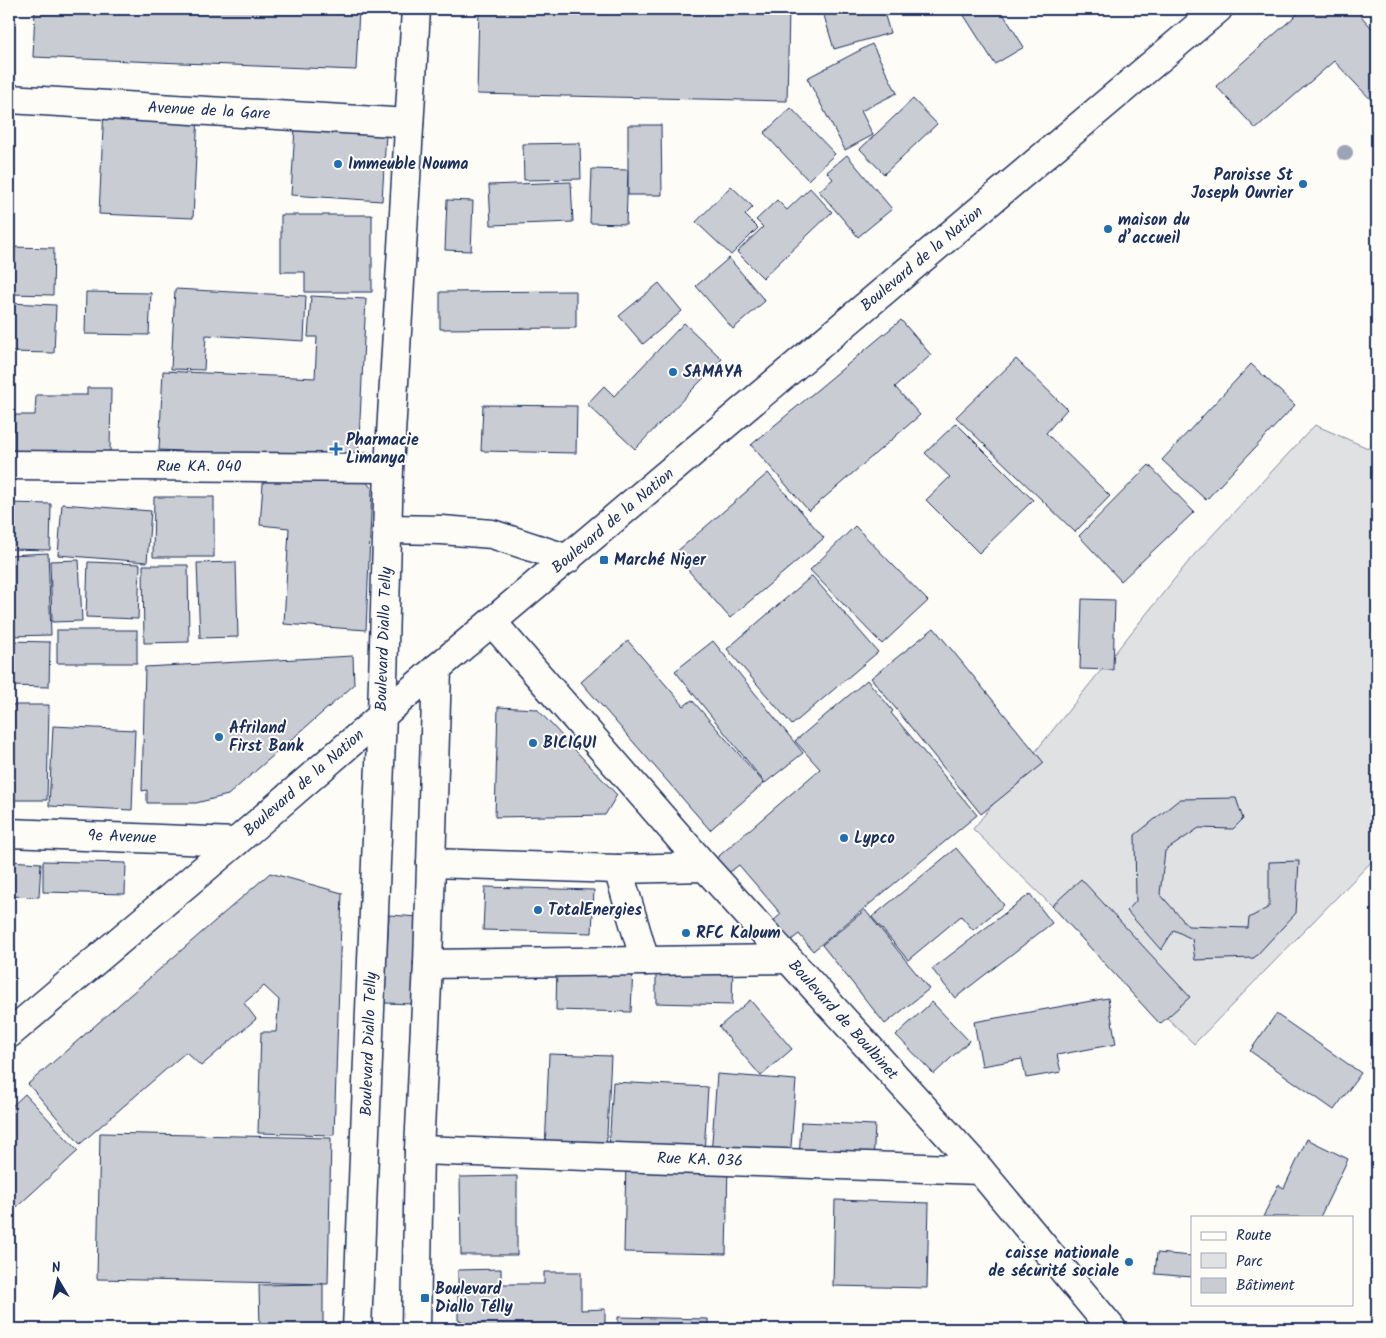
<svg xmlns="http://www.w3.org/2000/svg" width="1386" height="1338" font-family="Kalam,sans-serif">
  <rect width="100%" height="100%" fill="#fdfcf7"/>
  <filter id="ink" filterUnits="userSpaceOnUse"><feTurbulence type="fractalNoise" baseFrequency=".02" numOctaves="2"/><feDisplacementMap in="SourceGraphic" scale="10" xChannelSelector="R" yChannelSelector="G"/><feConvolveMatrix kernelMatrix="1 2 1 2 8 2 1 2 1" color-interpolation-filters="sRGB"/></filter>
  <g filter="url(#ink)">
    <polygon fill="#e0e1e3" stroke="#7e88a0" points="1315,425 1377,452 1377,856 1194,1044 973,829 1193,556"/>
    <g fill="#c9ccd3" stroke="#1b2f5e">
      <polygon points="35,9 359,9 356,70 33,57"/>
      <polygon points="479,9 789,9 787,101 477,94"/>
      <polygon points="822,9 883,9 890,33 834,49"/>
      <polygon points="960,9 1000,9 1024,47 995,64"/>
      <polygon points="1303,9 1355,9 1377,34 1377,106 1334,61 1256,129 1216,86"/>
      <polygon points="872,44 897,93 861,111 873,135 845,150 807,78"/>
      <polygon points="913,99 937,124 884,174 860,149"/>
      <polygon points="104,108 198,113 193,218 99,214"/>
      <polygon points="791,108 835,154 808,180 764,133"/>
      <polygon points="628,125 661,125 662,195 628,195"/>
      <polygon points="295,128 386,133 382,201 291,195"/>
      <polygon points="580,143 581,179 524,180 523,144"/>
      <polygon points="847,155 892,209 858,237 819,191 833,179 827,172"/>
      <polygon points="592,169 628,170 626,224 590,223"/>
      <polygon points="571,182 573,222 491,225 489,185"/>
      <polygon points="731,186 753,207 745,215 758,228 731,255 696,222"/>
      <polygon points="810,188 832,212 763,278 737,252 763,227 756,220 777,200 787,210"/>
      <polygon points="447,200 473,201 471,251 445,250"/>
      <polygon points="281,215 372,215 372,292 305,292 305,272 281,272"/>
      <polygon points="9,247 54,248 53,295 9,294"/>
      <polygon points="729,258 765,301 733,329 696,286"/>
      <polygon points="659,283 682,311 643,344 619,316"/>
      <polygon points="175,289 306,296 304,341 206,335 204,370 171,369"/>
      <polygon points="576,291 576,328 440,329 440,292"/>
      <polygon points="86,292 151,293 149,335 85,334"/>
      <polygon points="311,296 366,299 358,459 159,450 163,371 315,378 317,337 308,337"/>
      <polygon points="9,303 56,305 54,353 9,352"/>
      <polygon points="901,320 931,355 895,387 920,415 809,511 751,445"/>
      <polygon points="684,323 722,359 635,449 587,404 604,386 614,396"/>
      <polygon points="1016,359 1067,409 1046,433 1110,496 1075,532 956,417"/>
      <polygon points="1251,364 1295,405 1206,500 1162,460"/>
      <polygon points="87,388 111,388 110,452 14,452 14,415 35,415 36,395 87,395"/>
      <polygon points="483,405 577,406 576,453 481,451"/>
      <polygon points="956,423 1033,500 979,553 926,500 950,477 925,453"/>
      <polygon points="1149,465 1194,512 1121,581 1079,536"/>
      <polygon points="264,470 364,479 372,489 366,630 284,624 289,528 260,525"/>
      <polygon points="768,473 824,538 730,618 674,554"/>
      <polygon points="154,497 214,497 214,557 153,557"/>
      <polygon points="9,503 51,504 50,550 9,549"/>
      <polygon points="62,504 151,511 147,562 58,555"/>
      <polygon points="855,526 928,601 882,644 810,570"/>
      <polygon points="48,553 51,635 10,636 9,555"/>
      <polygon points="79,560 82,621 52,622 50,561"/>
      <polygon points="88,562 140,564 138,619 86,617"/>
      <polygon points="236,562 238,637 200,638 197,563"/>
      <polygon points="143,565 188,565 189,642 144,643"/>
      <polygon points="812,576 878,652 792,725 727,649"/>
      <polygon points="1082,599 1115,600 1113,670 1080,669"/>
      <polygon points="934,628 1044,763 981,814 871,678"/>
      <rect x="57" y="630" width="80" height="33"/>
      <polygon points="9,641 50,642 49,687 9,686"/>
      <polygon points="628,641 684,706 692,700 764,783 710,830 581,682"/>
      <polygon points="713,641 803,753 765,783 675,671"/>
      <polygon points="353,656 354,685 228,795 196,803 147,803 147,790 142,791 145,667"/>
      <polygon points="867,680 893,711 891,713 977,815 813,951 799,934 781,948 764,929 781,914 739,865 723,877 712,862 820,769 795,741"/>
      <polygon points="9,705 49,705 47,800 9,800"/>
      <polygon points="498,707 537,709 617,795 605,815 495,817"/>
      <polygon points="53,726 135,730 132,810 49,806"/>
      <polygon points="1236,798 1243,819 1233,829 1199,828 1165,851 1160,894 1188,926 1248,928 1249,918 1269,907 1269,862 1299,861 1296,913 1254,958 1195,960 1192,939 1174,930 1161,950 1127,911 1136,901 1135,835 1180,799"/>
      <polygon points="956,848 1004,905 973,930 961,916 908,960 872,917"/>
      <polygon points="9,861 41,863 39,897 9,896"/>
      <polygon points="43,861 126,863 125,894 43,892"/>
      <polygon points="270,873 342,893 334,1135 258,1133 261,1032 276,1032 279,1000 264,986 244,1003 256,1019 201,1066 186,1052 80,1144 28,1084"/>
      <polygon points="1081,879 1190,997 1160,1024 1052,906"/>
      <polygon points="485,887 594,890 592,933 483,930"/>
      <polygon points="1030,894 1052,923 955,998 932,969"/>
      <polygon points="865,910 929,989 885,1024 822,945"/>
      <polygon points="389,915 419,917 415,1004 384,1003"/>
      <polygon points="557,964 633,967 631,1012 556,1010"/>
      <polygon points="656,965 733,966 732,1005 656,1003"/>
      <polygon points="1108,998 1116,1044 1057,1055 1061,1072 1026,1078 1022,1059 982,1066 974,1022"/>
      <polygon points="750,1000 792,1049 761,1076 719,1027"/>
      <polygon points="932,1002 969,1041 934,1074 896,1035"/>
      <polygon points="1276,1014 1361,1073 1334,1110 1250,1051"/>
      <polygon points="1377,1050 1377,1069 1369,1064"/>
      <polygon points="549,1054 611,1056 606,1154 545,1151"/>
      <polygon points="717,1074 796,1080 790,1160 711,1155"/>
      <polygon points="613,1082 708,1087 704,1153 609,1148"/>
      <polygon points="25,1094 78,1151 9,1214 9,1109"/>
      <polygon points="801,1122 875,1125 873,1164 799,1161"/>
      <polygon points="100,1133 331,1138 328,1284 97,1279"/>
      <polygon points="1307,1139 1348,1159 1320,1217 1263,1217 1278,1185 1284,1188"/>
      <polygon points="626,1161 728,1164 726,1254 624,1252"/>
      <polygon points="517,1176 517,1255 461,1255 460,1177"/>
      <polygon points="835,1200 929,1203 927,1288 833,1286"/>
      <polygon points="1157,1253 1192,1256 1192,1277 1155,1274"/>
      <polygon points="501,1269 501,1284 544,1284 544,1272 581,1272 581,1310 605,1309 605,1329 462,1329 462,1321 458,1320 458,1270"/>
      <polygon points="323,1284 323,1329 260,1329 259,1285"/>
      <polygon points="618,1317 708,1319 708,1329 618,1329"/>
      <polygon points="974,1323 974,1329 928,1329 928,1325"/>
    </g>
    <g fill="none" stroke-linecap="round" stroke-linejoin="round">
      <g stroke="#1b2f5e" stroke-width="31">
        <g id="minor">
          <polyline points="9,99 409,123"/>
          <polyline points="9,465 389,468"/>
          <polyline points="387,529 442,530 492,534 568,559"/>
          <polyline points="9,833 236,842"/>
          <polyline points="431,863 618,869 705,867"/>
          <polyline points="618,869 645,961"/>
          <polyline points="428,964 788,959"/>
          <polyline points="419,1150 980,1170"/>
          <polyline points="357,1329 382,715 389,468 416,9"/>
          <polyline points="416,1329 419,1150 428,964 437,668"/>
        </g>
      </g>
      <g stroke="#1b2f5e" stroke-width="31">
        <g id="major">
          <polyline points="492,622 705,867 980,1170 1112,1329"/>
          <polyline points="9,1034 236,842 437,668 1218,9"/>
        </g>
      </g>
      <use href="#minor" stroke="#fdfcf7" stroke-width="28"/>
      <use href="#major" stroke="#fdfcf7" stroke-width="28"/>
    </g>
    <circle fill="#9ca4b5" cx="1345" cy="153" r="8"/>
  </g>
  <g fill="#1f6fb2" stroke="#fdfcf7" stroke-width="2">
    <circle cx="338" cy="164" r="5"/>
    <circle cx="1303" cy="184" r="5"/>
    <circle cx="1108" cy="229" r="5"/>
    <circle cx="673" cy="372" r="5"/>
    <path d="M333.5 441.5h5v5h5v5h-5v5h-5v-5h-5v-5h5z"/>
    <rect x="599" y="555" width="10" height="10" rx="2.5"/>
    <circle cx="219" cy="737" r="5"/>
    <circle cx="533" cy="743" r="5"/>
    <circle cx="844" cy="838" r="5"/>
    <circle cx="538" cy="910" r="5"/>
    <circle cx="686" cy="933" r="5"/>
    <circle cx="1129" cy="1262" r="5"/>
    <rect x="420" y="1293" width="10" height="10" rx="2.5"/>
  </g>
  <g text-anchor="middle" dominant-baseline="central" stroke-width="4" stroke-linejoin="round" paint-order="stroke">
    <g font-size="16" fill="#1b2f5e" stroke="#fdfcf7">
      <text transform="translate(209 111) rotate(3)">Avenue de la Gare</text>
      <text transform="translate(922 259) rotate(-40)">Boulevard de la Nation</text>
      <text x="199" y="466">Rue KA. 040</text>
      <text transform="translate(613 521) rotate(-40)">Boulevard de la Nation</text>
      <text transform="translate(384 639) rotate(-88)">Boulevard Diallo Telly</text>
      <text transform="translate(304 783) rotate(-41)">Boulevard de la Nation</text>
      <text transform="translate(122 837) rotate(2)">9e Avenue</text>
      <text transform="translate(843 1020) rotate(48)">Boulevard de Boulbinet</text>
      <text transform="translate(369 1044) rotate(-88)">Boulevard Diallo Telly</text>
      <text transform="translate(700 1160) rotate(2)">Rue KA. 036</text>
    </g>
    <g font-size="16" font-weight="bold" fill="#1b2f5e" stroke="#fdfcf7" text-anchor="start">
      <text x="348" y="164">Immeuble Nouma</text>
      <text x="1293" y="175" text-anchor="end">Paroisse St<tspan x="1293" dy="18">Joseph Ouvrier</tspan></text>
      <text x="1118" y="220">maison du<tspan x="1118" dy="18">d’accueil</tspan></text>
      <text x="683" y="372">SAMAYA</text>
      <text x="346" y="440">Pharmacie<tspan x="346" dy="18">Limanya</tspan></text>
      <text x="614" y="560">Marché Niger</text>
      <text x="229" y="728">Afriland<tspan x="229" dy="18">First Bank</tspan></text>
      <text x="543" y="743">BICIGUI</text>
      <text x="854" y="838">Lypco</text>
      <text x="548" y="910">TotalEnergies</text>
      <text x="696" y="933">RFC Kaloum</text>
      <text x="1119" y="1253" text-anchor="end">caisse nationale<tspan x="1119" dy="18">de sécurité sociale</tspan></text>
      <text x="435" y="1289">Boulevard<tspan x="435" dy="18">Diallo Télly</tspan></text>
    </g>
  </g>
  <rect width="1386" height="1338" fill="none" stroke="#fdfcf7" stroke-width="30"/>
  <rect x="15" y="15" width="1356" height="1308" fill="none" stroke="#1b2f5e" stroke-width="2" filter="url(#ink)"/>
  <rect x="1191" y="1216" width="162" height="90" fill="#fdfcf7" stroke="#a3aaba"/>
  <rect x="1201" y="1232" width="25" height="8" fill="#fdfcf7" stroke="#a3aaba"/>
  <text x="1236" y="1240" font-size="15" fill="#1b2f5e">Route</text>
  <rect x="1201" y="1253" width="25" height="15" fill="#e0e1e3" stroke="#a3aaba"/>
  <text x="1236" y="1266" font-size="15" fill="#1b2f5e">Parc</text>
  <rect x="1201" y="1278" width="25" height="15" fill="#c9ccd3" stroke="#a3aaba"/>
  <text x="1236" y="1290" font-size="15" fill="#1b2f5e">Bâtiment</text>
  <g transform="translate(58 1280) rotate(351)" stroke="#fdfcf7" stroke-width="4" paint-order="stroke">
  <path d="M0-4L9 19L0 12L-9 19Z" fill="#1b2f5e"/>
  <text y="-8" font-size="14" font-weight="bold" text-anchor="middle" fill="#1b2f5e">N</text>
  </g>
</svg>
